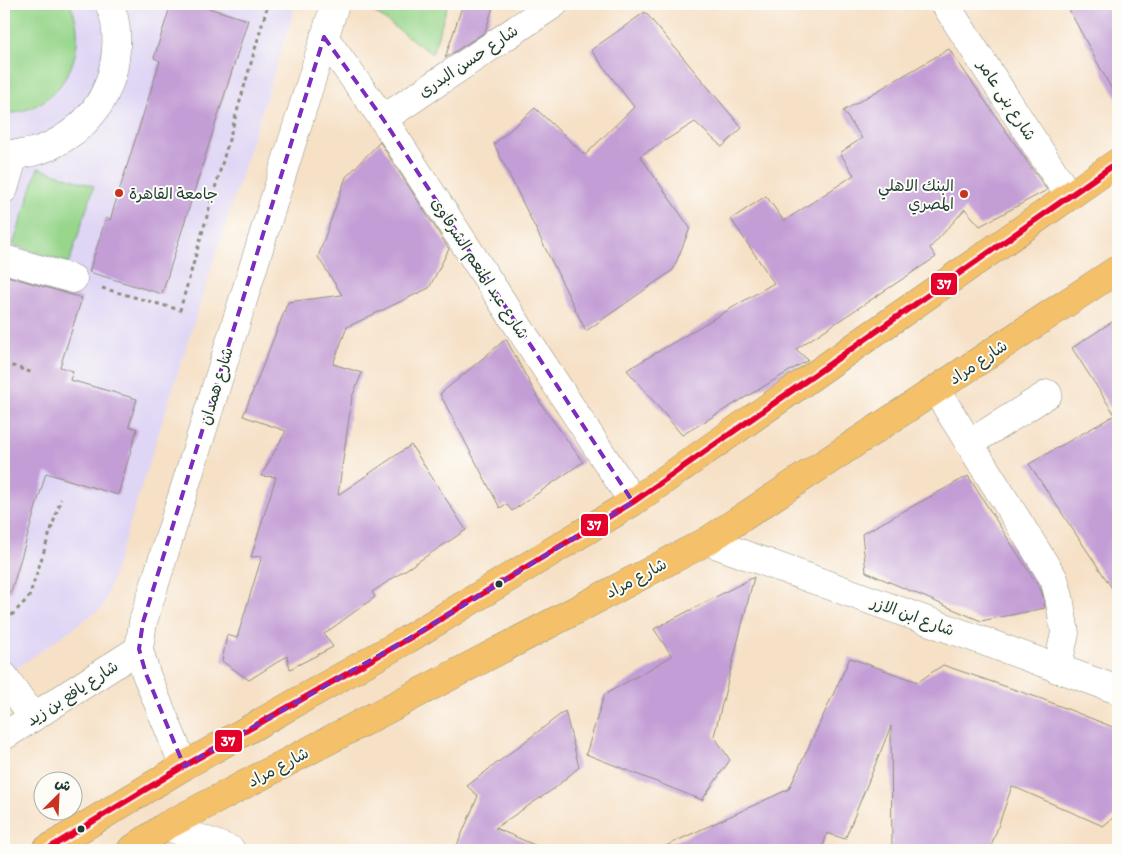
<svg xmlns="http://www.w3.org/2000/svg" width="1122" height="854" font-family="Itim,'Playpen Sans Arabic',sans-serif">
  <rect width="100%" height="100%" fill="#fdfcf7"/>
  <filter id="ink" filterUnits="userSpaceOnUse"><feTurbulence type="fractalNoise" baseFrequency=".02" numOctaves="2"/><feDisplacementMap in="SourceGraphic" scale="10" xChannelSelector="R" yChannelSelector="G"/><feConvolveMatrix kernelMatrix="1 2 1 2 8 2 1 2 1" color-interpolation-filters="sRGB"/></filter>
  <filter id="wash" filterUnits="userSpaceOnUse"><feTurbulence type="fractalNoise" baseFrequency=".0096" numOctaves="4" result="noise"/><feDisplacementMap in="SourceGraphic" scale="20" xChannelSelector="R" yChannelSelector="G"/><feGaussianBlur stdDeviation="1.12" result="paint"/><feColorMatrix in="noise" values="0 0 0 0 0 0 0 0 0 0 0 0 0 0 0 0 0 1.4 0 .05"/><feComposite in="paint" operator="in"/></filter>
  <g filter="url(#wash)">
    <rect width="100%" height="100%" fill="#f6e0c6"/>
    <polygon fill="#dfd5f5" points="4,4 296,4 103,607 4,677"/>
    <g fill="#97d68b" stroke="#5b8a60">
      <path d="M4 4H70C89 43 69 94 28 109 21 112 13 113 5 114H4Z"/>
      <polygon points="363,4 448,4 432,54"/>
      <polygon points="38,168 94,186 69,263 13,245"/>
    </g>
    <g id="blocks">
      <g fill="#c39dd5">
        <polygon points="171,4 195,4 248,20 162,294 89,272 106,218 110,220 160,61 154,58"/>
        <polygon points="463,4 494,4 485,32 445,58"/>
        <polygon points="1066,4 1118,4 1118,101"/>
        <polygon points="645,12 742,128 722,147 695,122 640,156 690,228 673,270 586,331 494,144 535,108 585,155 634,107 591,50"/>
        <polygon points="949,49 1047,190 980,226 965,209 930,248 936,257 796,349 808,360 682,435 627,370 774,283 731,219 766,196 784,221 854,175 840,153 862,138 843,111"/>
        <polygon points="380,142 449,249 429,288 347,327 333,364 362,373 352,397 338,495 411,445 466,530 372,592 375,597 324,634 333,647 290,669 287,656 249,680 222,661 227,635 237,638 262,556 251,557 276,477 261,476 286,431 243,416 288,302 342,295 318,257 346,177"/>
        <polygon points="4,275 82,298 60,367 73,371 70,380 137,399 129,426 137,429 118,495 46,473 11,592 4,591"/>
        <polygon points="1118,318 1118,597 1029,464 1115,415 1072,348"/>
        <polygon points="506,339 541,404 583,462 512,511 506,504 500,508 440,394"/>
        <polygon points="968,476 1042,592 1045,608 981,621 866,572 862,534"/>
        <polygon points="754,577 714,736 730,760 702,800 586,754 604,695 672,656 654,629"/>
        <polygon points="850,658 918,682 943,665 1042,699 1118,729 1118,814 1103,826 1012,786 990,850 892,850 891,726 845,839 827,833 822,850 657,850 789,789"/>
        <polygon points="565,711 579,767 555,788 495,828 546,850 455,850 478,796 467,786"/>
      </g>
    </g>
  </g>
  <g filter="url(#ink)">
    <use href="#blocks" fill-opacity="0" stroke="#8a8e7d" stroke-width="1"/>
    <g fill="none" stroke-linecap="round" stroke-linejoin="round">
      <g stroke="#8a8e7d" stroke-width="29">
        <g id="minor">
          <polyline points="945,4 1069,196"/>
          <polyline points="324,37 383,119 633,502"/>
          <polyline points="383,119 554,4"/>
          <path d="M4 153C20 156 37 152 52 145 91 125 113 93 116 49 117 34 116 17 109 4"/>
          <polyline points="4,189 14,155"/>
          <polyline points="4,259 73,279"/>
          <polyline points="936,390 1054,579 1059,597 1065,633 1057,669"/>
          <polyline points="970,443 1048,394"/>
          <polyline points="707,541 1118,690"/>
          <polyline points="4,676 33,717"/>
          <polyline points="4,736 139,649"/>
          <polyline points="184,766 146,674 139,649 143,622 335,4"/>
          <polyline points="166,826 231,850"/>
        </g>
      </g>
      <g stroke="#8a8e7d" stroke-width="29">
        <g id="major">
          <polyline points="46,850 184,766 408,639 633,502 1118,162"/>
          <polyline points="131,850 166,826 707,541 1118,269"/>
        </g>
      </g>
      <g stroke="#8a8e7d" stroke-width="3" stroke-dasharray="4 4" stroke-linecap="butt">
        <polyline points="102,288 180,310 268,4"/>
        <polyline points="4,363 33,373"/>
        <polyline points="4,619 13,614 29,597 61,499"/>
      </g>
      <use href="#minor" stroke="#fff" stroke-width="28"/>
      <use href="#major" stroke="#f4c16b" stroke-width="28"/>
      <g stroke="#fdfcf7" stroke-width="10">
        <polyline id="bus-1" points="46,850 184,766 408,639 633,502 1118,162"/>
      </g>
      <use href="#bus-1" stroke="#e4002b" stroke-width="6"/>
    </g>
  </g>
  <path fill="none" stroke="#7b2cbf" stroke-width="4" stroke-dasharray="10 6" stroke-linejoin="round" d="M324 37 383 119 633 502 408 639 184 766 146 674 139 649 143 622Z"/>
  <g fill="#c8321e" stroke="#fdfcf7" stroke-width="2">
    <circle cx="119" cy="193" r="5"/>
    <circle cx="964" cy="194" r="5"/>
  </g>
  <g fill="#1f3d34" stroke="#fdfcf7" stroke-width="2">
    <circle cx="499" cy="584" r="4.5"/>
    <circle cx="81" cy="829" r="4.5"/>
  </g>
  <g text-anchor="middle" dominant-baseline="central" stroke-width="4" stroke-linejoin="round" paint-order="stroke">
    <g font-size="16" fill="#1f3d34" stroke="#fdfcf7">
      <text transform="translate(468 61) rotate(-34)">شارع حسن البدرى</text>
      <text transform="translate(1007 100) rotate(57)">شارع بنى عامر</text>
      <text transform="translate(480 268) rotate(57)">شارع عبد المنعم الشرقاوى</text>
      <text transform="translate(978 362) rotate(-34)">شارع مراد</text>
      <text transform="translate(216 386) rotate(-73)">شارع همدان</text>
      <text transform="translate(636 578) rotate(-28)">شارع مراد</text>
      <text transform="translate(913 616) rotate(20)">شارع ابن الازر</text>
      <text transform="translate(72 693) rotate(-33)">شارع يافع بن زيد</text>
      <text transform="translate(278 767) rotate(-28)">شارع مراد</text>
    </g>
    <g font-size="16" fill="#1f3d34" stroke="#fdfcf7" text-anchor="end">
      <text x="954" y="185">البنك الاهلي<tspan x="954" dy="18">المصري</tspan></text>
      <text x="129" y="193" text-anchor="start">جامعة القاهرة</text>
    </g>
  </g>
  <g stroke="#fdfcf7" stroke-width="2">
    <rect x="930" y="272" width="28" height="24" rx="5" fill="#e4002b"/>
    <rect x="580" y="513" width="29" height="24" rx="5" fill="#e4002b"/>
    <rect x="214" y="729" width="29" height="24" rx="5" fill="#e4002b"/>
  </g>
  <g font-size="14" text-anchor="middle" font-weight="bold" fill="#fff">
    <text x="944" y="289">37</text>
    <text x="594" y="530">37</text>
    <text x="228" y="746">37</text>
  </g>
  <rect width="1122" height="854" fill="none" stroke="#fdfcf7" stroke-width="20"/>
  <g transform="translate(58 796) rotate(24)"><circle r="24" fill="#fdfcf7" stroke="#a4b0a9"/>
  <path d="M0-4L9 19L0 12L-9 19Z" fill="#c8321e"/>
  <text y="-8" font-size="14" font-weight="bold" text-anchor="middle" fill="#1f3d34">ش</text>
  </g>
</svg>
